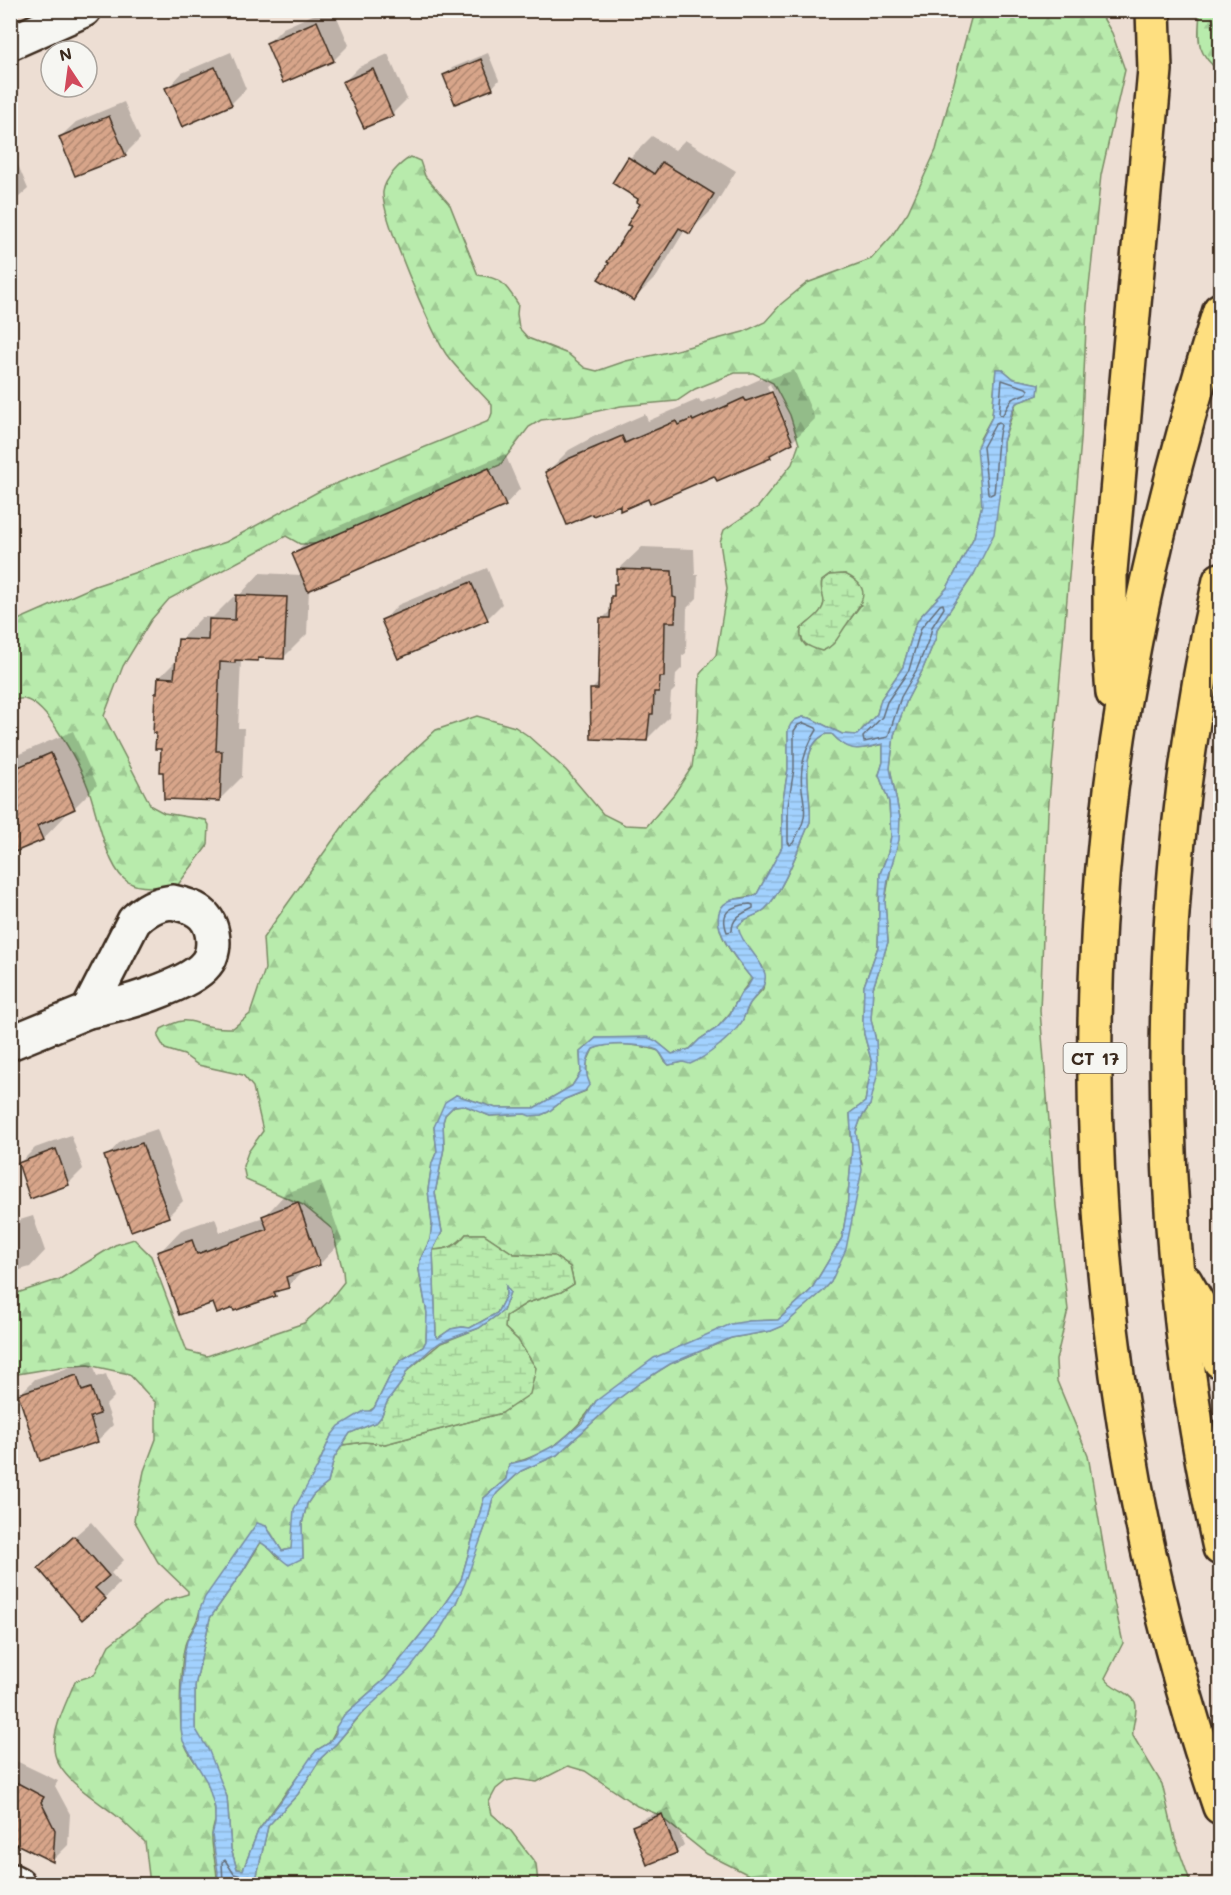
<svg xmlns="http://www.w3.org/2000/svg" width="1231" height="1895" font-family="Mali,sans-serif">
  <defs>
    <pattern id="forest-firs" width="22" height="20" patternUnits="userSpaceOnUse" patternTransform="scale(1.5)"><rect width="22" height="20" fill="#b8ebac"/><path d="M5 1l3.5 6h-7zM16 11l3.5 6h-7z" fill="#9fca94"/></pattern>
    <pattern id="wetland-marsh" width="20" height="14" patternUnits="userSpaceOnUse" patternTransform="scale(1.5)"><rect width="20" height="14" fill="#b8ebac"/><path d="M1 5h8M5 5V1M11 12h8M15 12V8" fill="none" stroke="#9fca94"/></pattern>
    <pattern id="water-rules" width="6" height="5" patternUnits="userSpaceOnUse" patternTransform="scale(1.5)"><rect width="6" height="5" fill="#a2d1fe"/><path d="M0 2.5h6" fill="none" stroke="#8cb4d9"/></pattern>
    <pattern id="building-hatch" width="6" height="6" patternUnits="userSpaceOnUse" patternTransform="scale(1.5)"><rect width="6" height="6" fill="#d7a58a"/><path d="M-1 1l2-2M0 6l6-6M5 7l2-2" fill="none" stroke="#b08770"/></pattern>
  </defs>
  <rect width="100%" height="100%" fill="#edded3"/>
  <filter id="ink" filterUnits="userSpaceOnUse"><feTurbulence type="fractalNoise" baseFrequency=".0167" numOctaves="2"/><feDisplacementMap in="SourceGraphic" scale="12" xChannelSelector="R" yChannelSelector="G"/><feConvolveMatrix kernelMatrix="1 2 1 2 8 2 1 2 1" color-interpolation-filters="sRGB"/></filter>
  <g filter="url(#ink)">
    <g fill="url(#forest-firs)" stroke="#7a8a65" stroke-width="1.5" fill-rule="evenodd">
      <path d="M973 11H1099L1112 33 1125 70 1101 175 1087 306 1081 440 1048 813 1040 1011 1056 1206 1068 1310 1056 1360 1057 1381 1088 1455 1108 1574 1123 1643 1105 1678C1111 1689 1129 1690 1135 1702 1139 1712 1131 1725 1133 1736L1162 1784 1175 1839 1191 1884H767L707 1854 657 1814 637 1806 585 1771 568 1766 537 1782 516 1779 506 1781 496 1789 489 1802 492 1814 511 1831 536 1864 538 1884H255L268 1826 298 1794 321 1758 336 1744 456 1603 488 1519 492 1501 497 1493 521 1471 557 1455 618 1399 641 1382 670 1364 731 1338 771 1331 782 1326 823 1291 831 1282 862 1163 857 1146 856 1132 861 1118 870 1105 876 1041 871 1019 873 988 888 942 885 901 900 818 890 768 894 735 907 700 922 671 936 637 937 629 974 574 1002 476 1003 442 1016 403 1038 395 1039 384 1014 379 1002 369H996L992 417 980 439 982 505 974 537 947 588 920 617 915 626 903 667 881 699 877 714 857 735 842 734 810 718 803 717 795 720 788 730V769L782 806V847L757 894C749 899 737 896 730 902 701 922 738 961 752 979L741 993 730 1013 717 1028 700 1039 690 1049 672 1054 656 1041 596 1038 580 1052 581 1072 572 1086 534 1108H496L456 1095 434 1127 437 1151 432 1163 428 1190 432 1224 430 1240 420 1260 419 1270 427 1313 426 1341 423 1347 400 1361 391 1374 374 1408 331 1436 317 1468 291 1549 282 1551 266 1526 200 1609C198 1624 191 1629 186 1642 180 1659 179 1715 182 1733 184 1751 199 1765 207 1781 212 1794 216 1808 215 1821 214 1826 212 1830 212 1835 211 1851 218 1867 217 1884H150L145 1842C136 1834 127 1825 118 1817 98 1800 54 1777 54 1747 54 1725 67 1702 75 1681L94 1675 109 1645 165 1601 188 1594V1591L158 1562 134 1520 144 1471 156 1439V1403L129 1374 88 1365 60 1367 11 1375V1295L60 1279 115 1245 134 1239 151 1256 187 1351 207 1356 304 1323 328 1302 344 1282 343 1271 332 1229 303 1205 246 1180 243 1166 248 1152 263 1131 253 1087 243 1075 198 1065 184 1055 165 1049 158 1037 161 1029C188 1015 187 1022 213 1027 220 1028 227 1028 233 1028L250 1014 265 969 263 938 353 812 380 781 436 730 477 716 515 727 527 735 566 770 603 814 625 825 647 826 674 794 692 767 698 721 700 674 716 655 727 589 720 542 724 530 758 507 792 464 799 444 790 415 773 383 753 373H735L695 389 677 401 621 406 575 416 541 420 529 427 500 465 317 544H300L286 536 169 599 151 620 123 666 104 716 151 806 164 813 206 820 209 825 208 845 177 886C160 886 137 891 124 879 106 863 97 814 89 790 81 768 48 703 24 699 20 698 14 701 11 701V623L95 586 226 542 323 489 489 421 492 413V405C477 388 459 372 446 354 431 332 381 215 383 192 385 178 400 163 411 157L420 161 425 176 450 205 478 275C502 278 505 284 518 304L517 314 519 328 528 338 568 354 585 368 597 371 626 361 673 351 743 332 765 322 781 304 807 283 871 259 891 237 908 212 936 150ZM845 574 861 605 847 623 806 646 802 641 801 629C809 622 824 613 824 601 823 593 820 589 822 581L830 575Z"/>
      <path d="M1200 11H1220V72C1195 51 1198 41 1200 11Z"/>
      <path d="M826 734H832C849 753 861 750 883 744V762L879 775 889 802 891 836 888 853 880 874 878 947 864 986 863 1021 864 1034 872 1063 865 1102 850 1113 852 1148 847 1209 842 1238 811 1290 778 1320 749 1321 596 1401C574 1435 549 1455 509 1464L506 1479 484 1498 461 1580 438 1613 385 1679 344 1715 329 1743 317 1750 258 1831 243 1870 237 1869 231 1849 227 1797 195 1728V1686L210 1618 243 1571 261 1542 268 1546 278 1558H303L302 1524 307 1504 313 1495 328 1483 334 1458 342 1445 364 1442 385 1444 502 1413 518 1340 505 1328 506 1315 527 1303 561 1292 574 1284 570 1267 554 1256 514 1254 484 1234H466C456 1246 449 1249 433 1250L442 1232 435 1193 444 1148 443 1122 445 1115 454 1106 463 1105 490 1116 525 1114 541 1115 548 1112 565 1099 586 1091 587 1062 593 1049C613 1041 639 1045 659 1051L665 1061 669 1065 683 1062 742 1021 750 1003 763 989 765 977 762 966 739 936 738 926C745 916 757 917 765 909 782 894 800 844 810 822 813 797 795 748 826 734Z"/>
    </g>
    <g fill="url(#wetland-marsh)" stroke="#7a8a65" stroke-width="1.5">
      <path d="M845 574C876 589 860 604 847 624 838 636 836 646 822 651 809 647 799 644 801 629 809 621 824 613 824 601 823 593 820 589 822 581L830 575Z"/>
      <path d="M466 1234H484L514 1254 554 1256 570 1267 574 1284 561 1292 527 1303 506 1316 505 1328 518 1340 536 1368 530 1394 502 1413 385 1444 364 1442 342 1445 350 1433 377 1422 381 1417 387 1402 401 1383 407 1371 441 1343 479 1328 503 1311 510 1292 506 1287V1295L497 1313 470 1328 462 1327 451 1329 438 1338 436 1336 433 1250C449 1249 456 1247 466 1234Z"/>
    </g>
    <path fill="url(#water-rules)" stroke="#798ea4" stroke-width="1.5" fill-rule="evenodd" d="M996 369H1002L1014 379 1039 384 1038 395 1016 403 1012 411 1003 442 1002 476 994 534 974 574 937 629 936 637 922 671 907 700 894 735 890 768 900 818 899 840 888 879 885 901 888 942 873 988 871 1019 876 1041 878 1072 870 1105 861 1118 856 1132 862 1170 846 1249 831 1282 823 1291 783 1326 771 1331 731 1338 670 1364 641 1382 618 1399 557 1455 521 1471 497 1493 492 1501 488 1519 465 1583 456 1603 438 1633 409 1670 360 1715 336 1744 321 1758 298 1794 268 1826 255 1884H217L218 1872 212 1835 215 1824V1808L207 1782 183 1741 181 1729V1696L184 1654 187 1641 199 1619 200 1609 205 1597 257 1523 266 1526 282 1551 291 1549 294 1509 317 1468 331 1436 339 1426 364 1411H371L374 1408 391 1374 400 1361 423 1347 426 1341 427 1313 419 1270 420 1260 430 1239 432 1224 428 1190 432 1163 437 1151 434 1127 445 1102 456 1095 496 1108H534L572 1086 581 1072 580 1052 596 1038 647 1037 656 1041 672 1054 690 1049 700 1039 717 1028 730 1014 741 993 748 986 752 979C740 964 699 917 729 901 738 897 748 900 757 894L782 847V806L788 769V730L791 724 795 720 803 717 810 718 842 734 857 735 877 714 881 699 903 667 915 626 920 617 947 588 974 537 982 505 977 447 992 417ZM826 734H832C851 755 859 749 883 744V762L879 775 889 802 891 836 888 853 880 874 878 947 864 986 863 1021 864 1034 872 1063 865 1102 850 1113 852 1148 847 1209 842 1238 811 1290 778 1320 749 1321 731 1324 654 1358 596 1401 583 1422 557 1444 526 1460 509 1464 506 1479 484 1498 461 1580 438 1613 385 1679 344 1715 336 1727V1733L329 1743 317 1750 311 1757 281 1801 258 1831 243 1870 237 1869 231 1849 227 1797 209 1751 195 1728V1686L210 1618 243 1571 260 1542C271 1548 278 1558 289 1565L303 1558 302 1524 307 1504 313 1495 328 1483 334 1458 350 1433 377 1422 381 1417 387 1402 401 1383 407 1371 432 1348 441 1342 479 1328 503 1311 510 1292 506 1286V1295L497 1313 470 1328 462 1327 451 1329 438 1338 436 1336 433 1250 442 1232 435 1193 444 1148 443 1122 445 1115 454 1106 463 1105 490 1116 525 1114 530 1116 541 1115 548 1112 565 1099 585 1091 590 1084C584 1072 586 1059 593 1049 608 1043 643 1043 657 1050 662 1053 664 1061 669 1065L683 1062 690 1064C707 1057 730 1038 741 1023 745 1017 746 1008 751 1002 757 993 767 987 765 974 760 955 741 945 738 926 745 916 757 917 765 909 782 894 800 844 810 822 813 797 795 748 826 734Z"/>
    <g fill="#0003" fill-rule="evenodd">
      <polygon points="324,10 334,10 349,45 334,60 268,43 283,28"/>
      <polygon points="231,52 246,89 231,104 167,89 182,73"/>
      <polygon points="488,53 499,80 492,88 445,75 452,68"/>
      <polygon points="388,54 407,99 392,114 344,82 359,67"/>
      <polygon points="124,102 140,139 125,154 60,137 76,122"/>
      <polygon points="652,136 675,150 685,140 736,171 712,210 689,232 685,230 657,276 634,299 633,226 642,203 630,158"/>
      <polygon points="13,153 28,189 10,205 10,154"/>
      <path d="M794 370 815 419 792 442 778 449 770 457 648 497 621 503 546 473 569 450 593 437 645 414 648 421 699 399 701 403 715 397 716 399 767 376 769 379ZM770 384 791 435 789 437 767 386Z"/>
      <polygon points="505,454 520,489 505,505 309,589 307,634 284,657 260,656 257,659 241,659 238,728 244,728 242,777 219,800 163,748 156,693 159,691 159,678 177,660 180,640 202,617 213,617 233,597 238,597 260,573 302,575 293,554 309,539"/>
      <polygon points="642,547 694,549 695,575 698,575 697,598 687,608 686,653 682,656 682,668 676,674 675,689 671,693 669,717 646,740 592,689 599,682 602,619 612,609 612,597 615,593 616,584 618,582 619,569"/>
      <polygon points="487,568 502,604 487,619 383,621 398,605"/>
      <polygon points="73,731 97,785 74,808 64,813 65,816 43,839 10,853 10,758"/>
      <polygon points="157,1129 183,1201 168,1216 106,1157 121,1141"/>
      <polygon points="71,1135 83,1169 68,1184 19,1164 35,1148"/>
      <polygon points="321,1181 342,1241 320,1264 306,1268 288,1286 281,1289 275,1295 234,1306 214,1302 159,1253 181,1230 215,1218 220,1232 264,1217 286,1193"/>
      <polygon points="33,1216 45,1251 30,1267 10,1273 10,1223"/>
      <polygon points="92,1360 97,1377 106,1374 114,1397 106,1405 113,1425 97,1441 20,1394 35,1379"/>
      <polygon points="91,1522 124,1560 111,1573 120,1583 105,1598 55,1553"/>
      <polygon points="10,1758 58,1781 55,1786 70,1814 68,1845 53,1860 10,1839"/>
      <polygon points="669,1808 684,1845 676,1852 633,1827 641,1819"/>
      <polygon points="767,1871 769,1884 731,1884 740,1875"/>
    </g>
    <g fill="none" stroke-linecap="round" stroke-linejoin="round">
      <g stroke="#646d78" stroke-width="1.5">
        <polygon points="1002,380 1026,388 1028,390 1027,393 1012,399 1002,416 999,414"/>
        <path d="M999 422 1001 425C995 447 997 470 994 493L990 495 988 493 983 447 996 423Z"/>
        <polygon points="943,604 944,608 932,627 930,636 917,669 901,697 888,737 864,742 863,737 882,717 887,702 909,670 921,628 940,605"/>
        <path d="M804 723 816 728 817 730C805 748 799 766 802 789 803 798 806 808 804 817 803 826 797 835 793 843L790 845 788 842V806L794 769V731L798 725Z"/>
        <path d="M750 904 753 905V908C742 914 732 917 732 931L727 932C719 910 732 906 750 904Z"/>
        <polyline points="223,1884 222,1862 225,1860 234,1874 241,1876 250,1875 250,1884"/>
      </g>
    </g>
    <g fill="url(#building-hatch)" stroke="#3b2a1e" stroke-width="1.5">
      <polygon points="317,21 334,61 283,83 266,43"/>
      <polygon points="481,59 493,89 455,104 443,75"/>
      <polygon points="215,67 232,105 182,127 165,88"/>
      <polygon points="373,69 393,116 364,128 342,82"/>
      <polygon points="109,116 126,156 75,176 59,137"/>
      <polygon points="628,157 654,174 662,162 714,194 690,234 679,228 634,301 598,279 609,263 607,262 631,226 627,225 640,204 637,202 638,199 612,183"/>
      <polygon points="772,392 793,443 770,455 771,458 717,481 714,476 650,504 648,499 620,511 620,505 593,516 592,514 567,525 545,472 568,459 622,436 625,443 676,421 678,425 692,419 693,421 744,398 746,401"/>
      <polygon points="489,468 506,506 308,591 292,554"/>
      <polygon points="617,569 672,571 673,597 676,598 675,622 665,622 664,677 660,677 659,692 654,692 653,714 650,714 647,741 591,739 590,689 598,689 600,618 610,618 611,596 614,596 614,584 617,584"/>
      <polygon points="471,582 488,620 398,659 381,620"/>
      <polygon points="236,595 287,597 284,659 258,658 258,661 235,660 235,663 220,662 216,751 222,751 220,801 164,799 163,772 160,772 161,749 155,749 156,733 153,733 155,693 157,693 158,677 174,678 178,639 208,640 209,619 235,620"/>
      <polygon points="51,753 75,809 37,826 43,840 10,854 10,768 11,770"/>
      <polygon points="142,1143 169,1217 131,1231 104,1156"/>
      <polygon points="56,1149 69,1185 30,1199 18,1163"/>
      <polygon points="298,1202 320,1265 286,1277 289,1288 274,1292 276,1296 234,1311 233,1308 217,1314 213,1303 179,1315 157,1252 192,1240 197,1254 267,1229 262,1216"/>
      <polygon points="77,1375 82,1391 91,1388 100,1414 90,1417 98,1442 40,1461 18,1394"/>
      <polygon points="74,1536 109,1576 95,1588 106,1599 82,1620 38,1568"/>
      <polygon points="10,1779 44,1797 41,1802 55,1830 53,1862 10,1841"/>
      <polygon points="662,1814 677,1853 647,1865 632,1826"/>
    </g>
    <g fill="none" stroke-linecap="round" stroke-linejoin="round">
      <g stroke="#3b2a1e" stroke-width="38">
        <g id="minor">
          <polyline points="10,43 84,10"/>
          <path d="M172 902C192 906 208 912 212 933 214 943 213 956 206 964 189 986 116 1007 88 1011L134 921C146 909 156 904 172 902Z"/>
          <polyline points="10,1043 88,1011"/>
          <polyline points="10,1880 18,1884"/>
        </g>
      </g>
      <g stroke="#3b2a1e" stroke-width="38">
        <g id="highway">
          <path d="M1220 310C1168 477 1125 651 1107 825 1072 1155 1113 1494 1220 1807"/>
          <path d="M1220 580C1149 894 1150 1234 1220 1548"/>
          <polyline points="1113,693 1110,655 1110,571 1155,70 1153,10"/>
          <polyline points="1185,1281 1204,1314 1220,1361"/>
        </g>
      </g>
      <use href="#minor" stroke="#f6f6f2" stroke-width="33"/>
      <use href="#highway" stroke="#fedf80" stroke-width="33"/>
    </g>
  </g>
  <g text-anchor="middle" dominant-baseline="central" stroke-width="6" stroke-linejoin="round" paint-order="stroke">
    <rect fill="#f6f6f2" stroke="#73675e" stroke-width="1.5" x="1063.5" y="1043" width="63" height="30" rx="4.5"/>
    <g font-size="18" font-weight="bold" fill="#3b2a1e">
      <text x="1095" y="1058">CT 17</text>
    </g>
  </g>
  <rect width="1231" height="1895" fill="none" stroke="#f6f6f2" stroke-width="36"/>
  <rect x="18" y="18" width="1195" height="1859" fill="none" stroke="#3b2a1e" stroke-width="2" filter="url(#ink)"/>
  <g transform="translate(69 69) rotate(347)"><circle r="28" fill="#f6f6f2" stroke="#aba49d" stroke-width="1.5"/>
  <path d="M0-4.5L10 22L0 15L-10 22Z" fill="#d1495b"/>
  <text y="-9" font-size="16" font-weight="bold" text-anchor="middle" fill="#3b2a1e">N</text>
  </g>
</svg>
